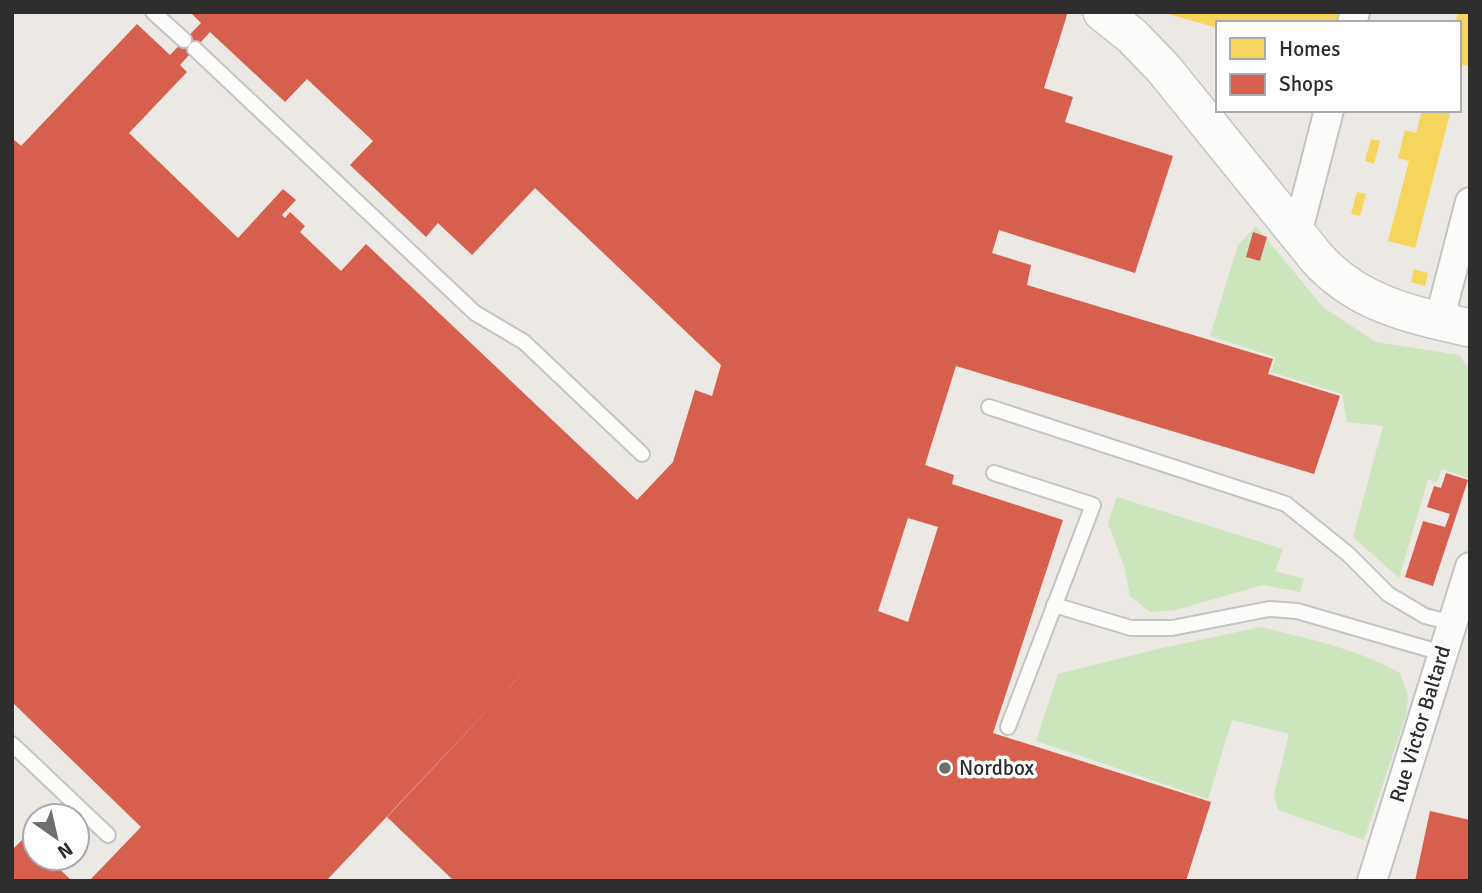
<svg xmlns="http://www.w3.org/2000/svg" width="1482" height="893" font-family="Signika,sans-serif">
  <rect width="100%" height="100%" fill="#ece8e4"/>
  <g fill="#cee6be">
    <polygon points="1256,226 1323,307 1376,342 1459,355 1470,371 1470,479 1442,469 1437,482 1428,480 1399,578 1353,537 1383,426 1347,422 1342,394 1271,372 1275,357 1210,336 1238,245"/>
    <polygon points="1117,497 1283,549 1275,571 1304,579 1300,592 1263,585 1176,610 1150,612 1130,596 1125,569 1108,523"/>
    <path d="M1261 627C1308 639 1358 649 1400 673L1408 696 1406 715 1364 840 1278 810 1274 795 1289 734 1232 720 1208 799 1036 741 1058 674 1162 648Z"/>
  </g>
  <g fill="#f6d55c">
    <polygon points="1161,12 1337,12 1340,13 1338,23 1218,23 1218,28"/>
    <polygon points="1458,12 1470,12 1470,66 1459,64 1459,23 1455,23"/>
    <polygon points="1422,110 1451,110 1415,248 1388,241 1409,161 1398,158 1405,130 1416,133"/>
    <polygon points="1371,139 1380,141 1374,164 1365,161"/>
    <polygon points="1357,192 1366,194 1360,216 1351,214"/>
    <polygon points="1414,269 1428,273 1425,286 1411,282"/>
  </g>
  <g fill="#d6604d" fill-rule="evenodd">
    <path d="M190 12H1066L1067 15 1044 88 1073 97 1065 122 1173 156 1135 273 999 230 992 253 1031 265 1027 285 1273 359 1268 374 1340 396 1314 474 956 366 925 465 954 475 952 484 1063 520 993 733 1211 802 1186 881H454L387 817 530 665 326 881H89L141 827 12 702V138L21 146 137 24 170 55 201 23ZM210 32 285 102 307 79 373 141 350 165 426 237 438 223 472 255 535 188 721 365 712 396 695 390 673 462 637 500 366 244 341 271 300 232 305 226 290 212 285 218 282 215 296 200 283 189 238 238 129 133 187 72 180 65ZM908 518 938 527 908 622 878 611Z"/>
    <polygon points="1253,232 1267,237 1260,261 1246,257"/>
    <polygon points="1446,473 1468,480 1433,586 1405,577 1423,521 1445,527 1450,514 1427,507 1434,486 1441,488"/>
    <polygon points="1430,811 1470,820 1470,881 1415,881"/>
    <polygon points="26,836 35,845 35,858 48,858 72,881 12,881 12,850"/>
  </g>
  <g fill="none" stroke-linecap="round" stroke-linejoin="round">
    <g stroke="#c5c4c5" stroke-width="18">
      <g id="service">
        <polyline points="153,12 184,40"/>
        <polyline points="195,49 475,313 524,342 642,454"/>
        <polyline points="989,407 1286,504 1348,554 1388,594 1425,616 1452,623"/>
        <polyline points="994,473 1093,505 1008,727"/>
        <polyline points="1054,605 1131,628 1172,628 1269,609 1297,611 1442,653"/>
        <polyline points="12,744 108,835"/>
      </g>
    </g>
    <g stroke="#c5c4c5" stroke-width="32">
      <g id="minor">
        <polyline points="1352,23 1355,12"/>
        <polyline points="1297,234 1329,110"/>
        <polyline points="1439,321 1470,202"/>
        <polyline points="1372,881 1470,567"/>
      </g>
    </g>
    <g stroke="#c5c4c5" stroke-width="40">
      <path id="tertiary" d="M1102 12 1132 36 1163 68 1316 257C1357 304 1412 315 1470 328"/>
    </g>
    <use href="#service" stroke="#fcfcfb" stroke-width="14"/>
    <use href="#minor" stroke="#fcfcfb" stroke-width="28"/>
    <use href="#tertiary" stroke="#fcfcfb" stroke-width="37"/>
  </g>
  <circle fill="#706f6e" stroke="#fff" stroke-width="2.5" cx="945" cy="768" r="7"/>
  <g text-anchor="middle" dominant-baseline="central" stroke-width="7" stroke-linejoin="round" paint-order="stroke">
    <g font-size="21" fill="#2e2e2e" stroke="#fff">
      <text transform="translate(1420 724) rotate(-73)">Rue Victor Baltard</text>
    </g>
    <g font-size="21" fill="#2e2e2e" stroke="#fff" text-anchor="start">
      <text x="959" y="768">Nordbox</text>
    </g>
  </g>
  <rect width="1482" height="893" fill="none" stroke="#2e2e2e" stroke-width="28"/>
  <rect x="1216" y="21" width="245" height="91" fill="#ffffff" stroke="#ababab" stroke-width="2"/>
  <rect x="1230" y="38" width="35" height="21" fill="#f6d55c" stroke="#ababab" stroke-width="2"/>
  <text x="1279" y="56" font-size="21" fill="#2e2e2e">Homes</text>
  <rect x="1230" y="74" width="35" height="21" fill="#d6604d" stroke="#ababab" stroke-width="2"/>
  <text x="1279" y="91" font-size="21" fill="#2e2e2e">Shops</text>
  <g transform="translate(56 837) rotate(146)"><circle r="33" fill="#ffffff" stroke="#ababab" stroke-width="2"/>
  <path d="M0-5L12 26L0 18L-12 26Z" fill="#706f6e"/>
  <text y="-10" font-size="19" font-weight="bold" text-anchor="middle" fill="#2e2e2e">N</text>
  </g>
</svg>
